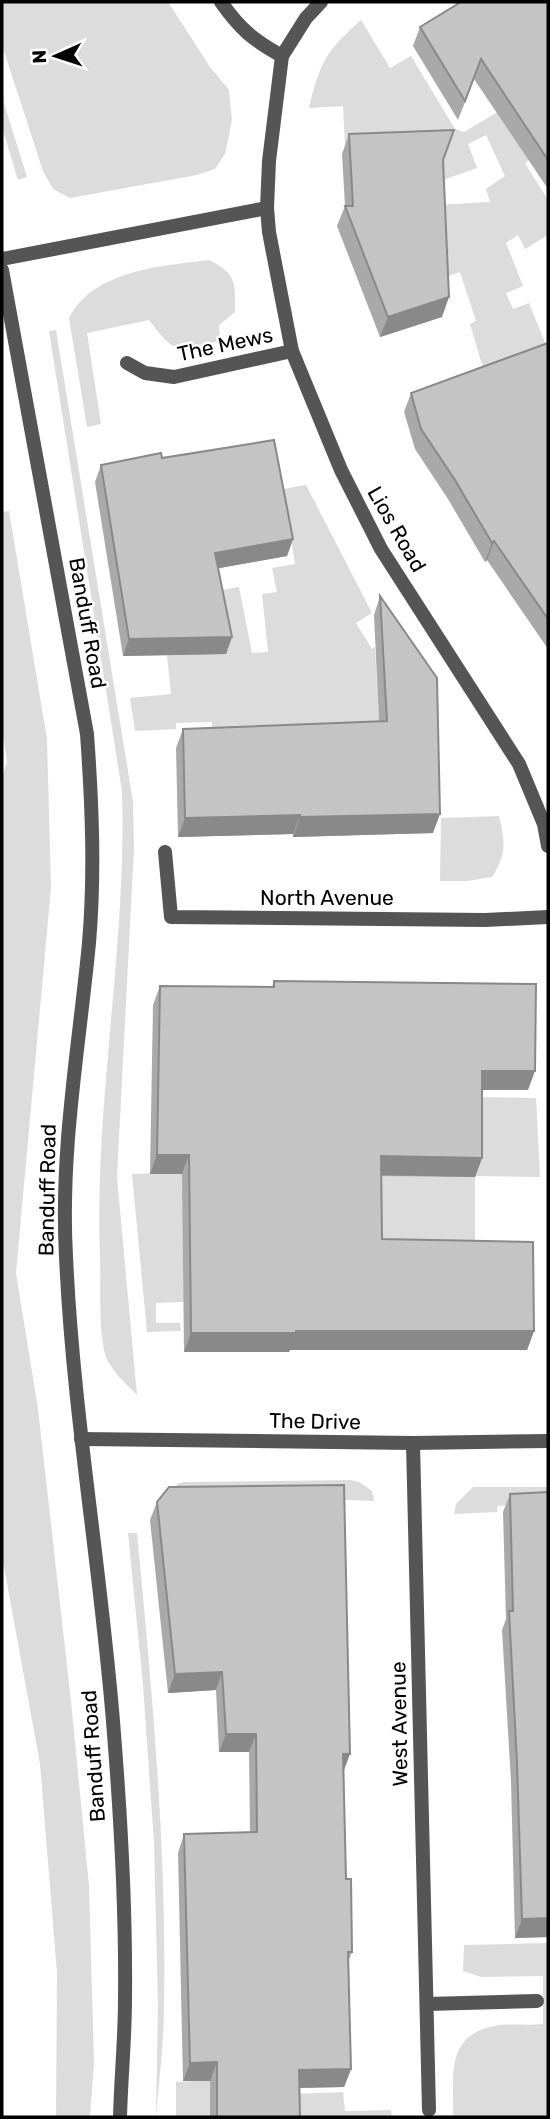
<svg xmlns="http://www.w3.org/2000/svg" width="550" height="2119" font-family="Rubik,sans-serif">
  <rect width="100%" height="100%" fill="#fff"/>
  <g fill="#dcdcdc">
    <polygon points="2,2 168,2 210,67 229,90 232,120 225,154 215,169 197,175 70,198 53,189 43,171 2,45"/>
    <path d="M361 20 390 68 411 56 455 129 464 132 506 107 548 146 525 163 548 200V235L525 249 518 235 506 243 523 286 506 293 513 309 529 303 548 350 483 368 470 324 476 321 460 272 441 278 436 205 490 202 486 189 505 176 486 135 468 144 477 168 440 181 437 144 345 146 343 106 309 108C320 62 326 51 361 20Z"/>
    <polygon points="2,97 27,177 18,180 2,127"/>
    <path d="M209 260C237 274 235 283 235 312L219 325 220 341C177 350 177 357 149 320L87 333 101 424 87 427 69 318C94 270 161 266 209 260Z"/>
    <path d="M56 330 133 802 134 847 117 1177 137 1395C126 1384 110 1370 105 1354 98 1324 101 1289 100 1258 94 1102 127 947 122 791L49 331Z"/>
    <polygon points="306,485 372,613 356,623 372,649 375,647 380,740 213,746 212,722 176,723 176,729 135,731 130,698 171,694 167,655 198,594 239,587 252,653 268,652 262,594 277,592 272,568 295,564 283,489"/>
    <polygon points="9,511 47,739 51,888 16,1273 38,1409 71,1701 89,1886 94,2063 90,2117 56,2117 57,1973 40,1764 2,1556 2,778 7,762 2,727 2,512"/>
    <path d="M499 816C505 843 507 853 492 877L467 881H440L441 818Z"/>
    <polygon points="475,1097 536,1098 540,1177 475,1176 475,1244 353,1244 300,1153"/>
    <polygon points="202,1117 183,1235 184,1302 156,1303 156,1323 180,1323 181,1331 147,1332 132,1174 164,1173"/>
    <polygon points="351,1480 359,1482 372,1491 374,1501 174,1493 177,1484 184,1482"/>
    <polygon points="473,1487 548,1487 548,1504 497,1506 497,1512 454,1514 456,1504"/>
    <path d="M128 1533H137C152 1691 167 1848 164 2006 164 2043 159 2080 156 2117L158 2004 154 1843 143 1685Z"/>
    <path d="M548 1943V2117H297L296 2094 343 2092 345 2111 391 2110 392 2117 453 2115C454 2076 445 2036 494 2026 510 2023 527 2026 543 2024V1976L481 1977 463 1971 464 1945Z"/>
    <polygon points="232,2079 234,2117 176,2117 176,2082"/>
  </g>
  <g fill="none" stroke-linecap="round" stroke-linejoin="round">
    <g stroke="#555" stroke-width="14">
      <path d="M221 2C240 29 253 40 282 56"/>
      <polyline points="321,2 306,18 282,56 269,161 267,208 269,232 292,351 341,470 381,549 519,764 544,824 548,846"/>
      <polyline points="2,259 267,208"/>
      <path d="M2 270 87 734C92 804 95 873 89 943 79 1047 60 1151 66 1256 73 1416 102 1574 114 1734 121 1822 126 1911 125 1999 125 2038 121 2078 120 2117"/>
      <polyline points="127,363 145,373 174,377 292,351"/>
      <polyline points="165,852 171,917 485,920 548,917"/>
      <polyline points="81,1439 413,1443 548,1441"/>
      <polyline points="413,1443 429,2110"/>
      <polyline points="427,2004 537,2001"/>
    </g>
  </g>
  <g fill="#a9a9a9">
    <polygon points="548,2 548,189 474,79 458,120 413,46 420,27"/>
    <polygon points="349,134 443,161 442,317 380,337 337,226 345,206 342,154"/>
    <polygon points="548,343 548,649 487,560 485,562 448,499 415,449 404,412 411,393"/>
    <polygon points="162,458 293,539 287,556 218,568 232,637 226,654 123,656 95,482 101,465"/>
    <polygon points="380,596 433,833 293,837 293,834 178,837 176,748 183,729 379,721 374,615"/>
    <polygon points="274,981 528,1090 482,1090 482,1158 475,1177 382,1176 382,1239 534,1331 527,1350 290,1350 289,1352 184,1352 182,1174 150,1174 153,1005 160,986 272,987"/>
    <polygon points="510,1494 548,1937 515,1938 511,1781 502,1630 506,1619 503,1512"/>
    <polygon points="157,1502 344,1770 346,1879 352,1952 348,1962 351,2069 344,2087 299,2088 300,2117 210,2117 210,2081 183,2081 178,1853 184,1834 250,1832 249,1752 219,1752 216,1690 168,1693 150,1520"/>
  </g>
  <g fill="#898989">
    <polygon points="449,297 442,317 380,337 388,317"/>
    <polygon points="293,539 287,556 209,570 215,553"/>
    <polygon points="494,541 487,560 485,562 492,543"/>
    <polygon points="232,637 226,654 123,656 129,639"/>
    <polygon points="440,814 433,833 293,837 300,817"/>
    <polygon points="300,815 293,834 178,837 185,818"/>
    <polygon points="482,1071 535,1071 528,1090 475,1090"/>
    <polygon points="157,1155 189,1155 182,1174 150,1174"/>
    <polygon points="381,1156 482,1158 475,1177 374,1175"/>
    <polygon points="296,1331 534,1331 527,1350 290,1350 289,1352 184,1352 191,1333"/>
    <polygon points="222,1672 216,1690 168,1693 175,1674"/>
    <polygon points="226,1734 256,1734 249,1752 219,1752"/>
    <polygon points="343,1754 350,1754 343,1773"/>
    <polygon points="548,1918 548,1937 515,1938 522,1919"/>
    <polygon points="217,2062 210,2081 183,2081 190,2063"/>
    <polygon points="351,2069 344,2087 292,2088 299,2070"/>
  </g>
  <g fill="#c4c4c4" stroke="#898989" stroke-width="2">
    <polygon points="461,2 548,2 548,160 481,59 465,101 420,27"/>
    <polygon points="454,130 443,160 449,297 388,317 345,206 353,206 349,134"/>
    <polygon points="548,343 548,619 494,541 492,543 455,480 421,429 411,393"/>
    <polygon points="274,440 293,539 215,553 232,637 129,639 101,465 161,453 162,458"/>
    <polygon points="380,596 437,678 440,814 300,817 300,815 185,818 183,729 387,721"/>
    <polygon points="274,981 536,984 535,1071 482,1071 482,1158 381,1156 382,1239 533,1242 534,1331 296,1331 296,1333 191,1333 189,1155 157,1155 160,986 274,987"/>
    <polygon points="344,1485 350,1754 343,1754 346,1879 351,1879 352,1952 348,1952 351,2069 299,2070 300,2117 217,2117 217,2062 190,2063 184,1834 257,1832 256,1734 226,1734 222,1672 175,1674 157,1502 169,1487"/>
    <polygon points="548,1492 548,1918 522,1919 517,1763 509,1611 513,1611 510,1494"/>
  </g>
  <g text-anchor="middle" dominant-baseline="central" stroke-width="5" stroke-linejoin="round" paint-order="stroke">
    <g font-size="21" fill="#000" stroke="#fff">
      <text transform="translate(225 344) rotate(-12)">The Mews</text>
      <text transform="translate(397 529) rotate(60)">Lios Road</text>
      <text transform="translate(88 623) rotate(80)">Banduff Road</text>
      <text x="327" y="897">North Avenue</text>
      <text transform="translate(47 1190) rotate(-89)">Banduff Road</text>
      <text transform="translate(315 1421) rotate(1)">The Drive</text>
      <text transform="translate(399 1724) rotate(-91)">West Avenue</text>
      <text transform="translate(93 1756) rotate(-94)">Banduff Road</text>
    </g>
  </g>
  <rect width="550" height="2119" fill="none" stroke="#000000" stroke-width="7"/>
  <g transform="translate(56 56) rotate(267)" stroke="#ffffff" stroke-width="5" paint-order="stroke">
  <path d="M0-5L12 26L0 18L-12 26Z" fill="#000000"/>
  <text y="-10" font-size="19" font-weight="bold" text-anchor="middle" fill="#000000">N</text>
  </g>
</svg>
